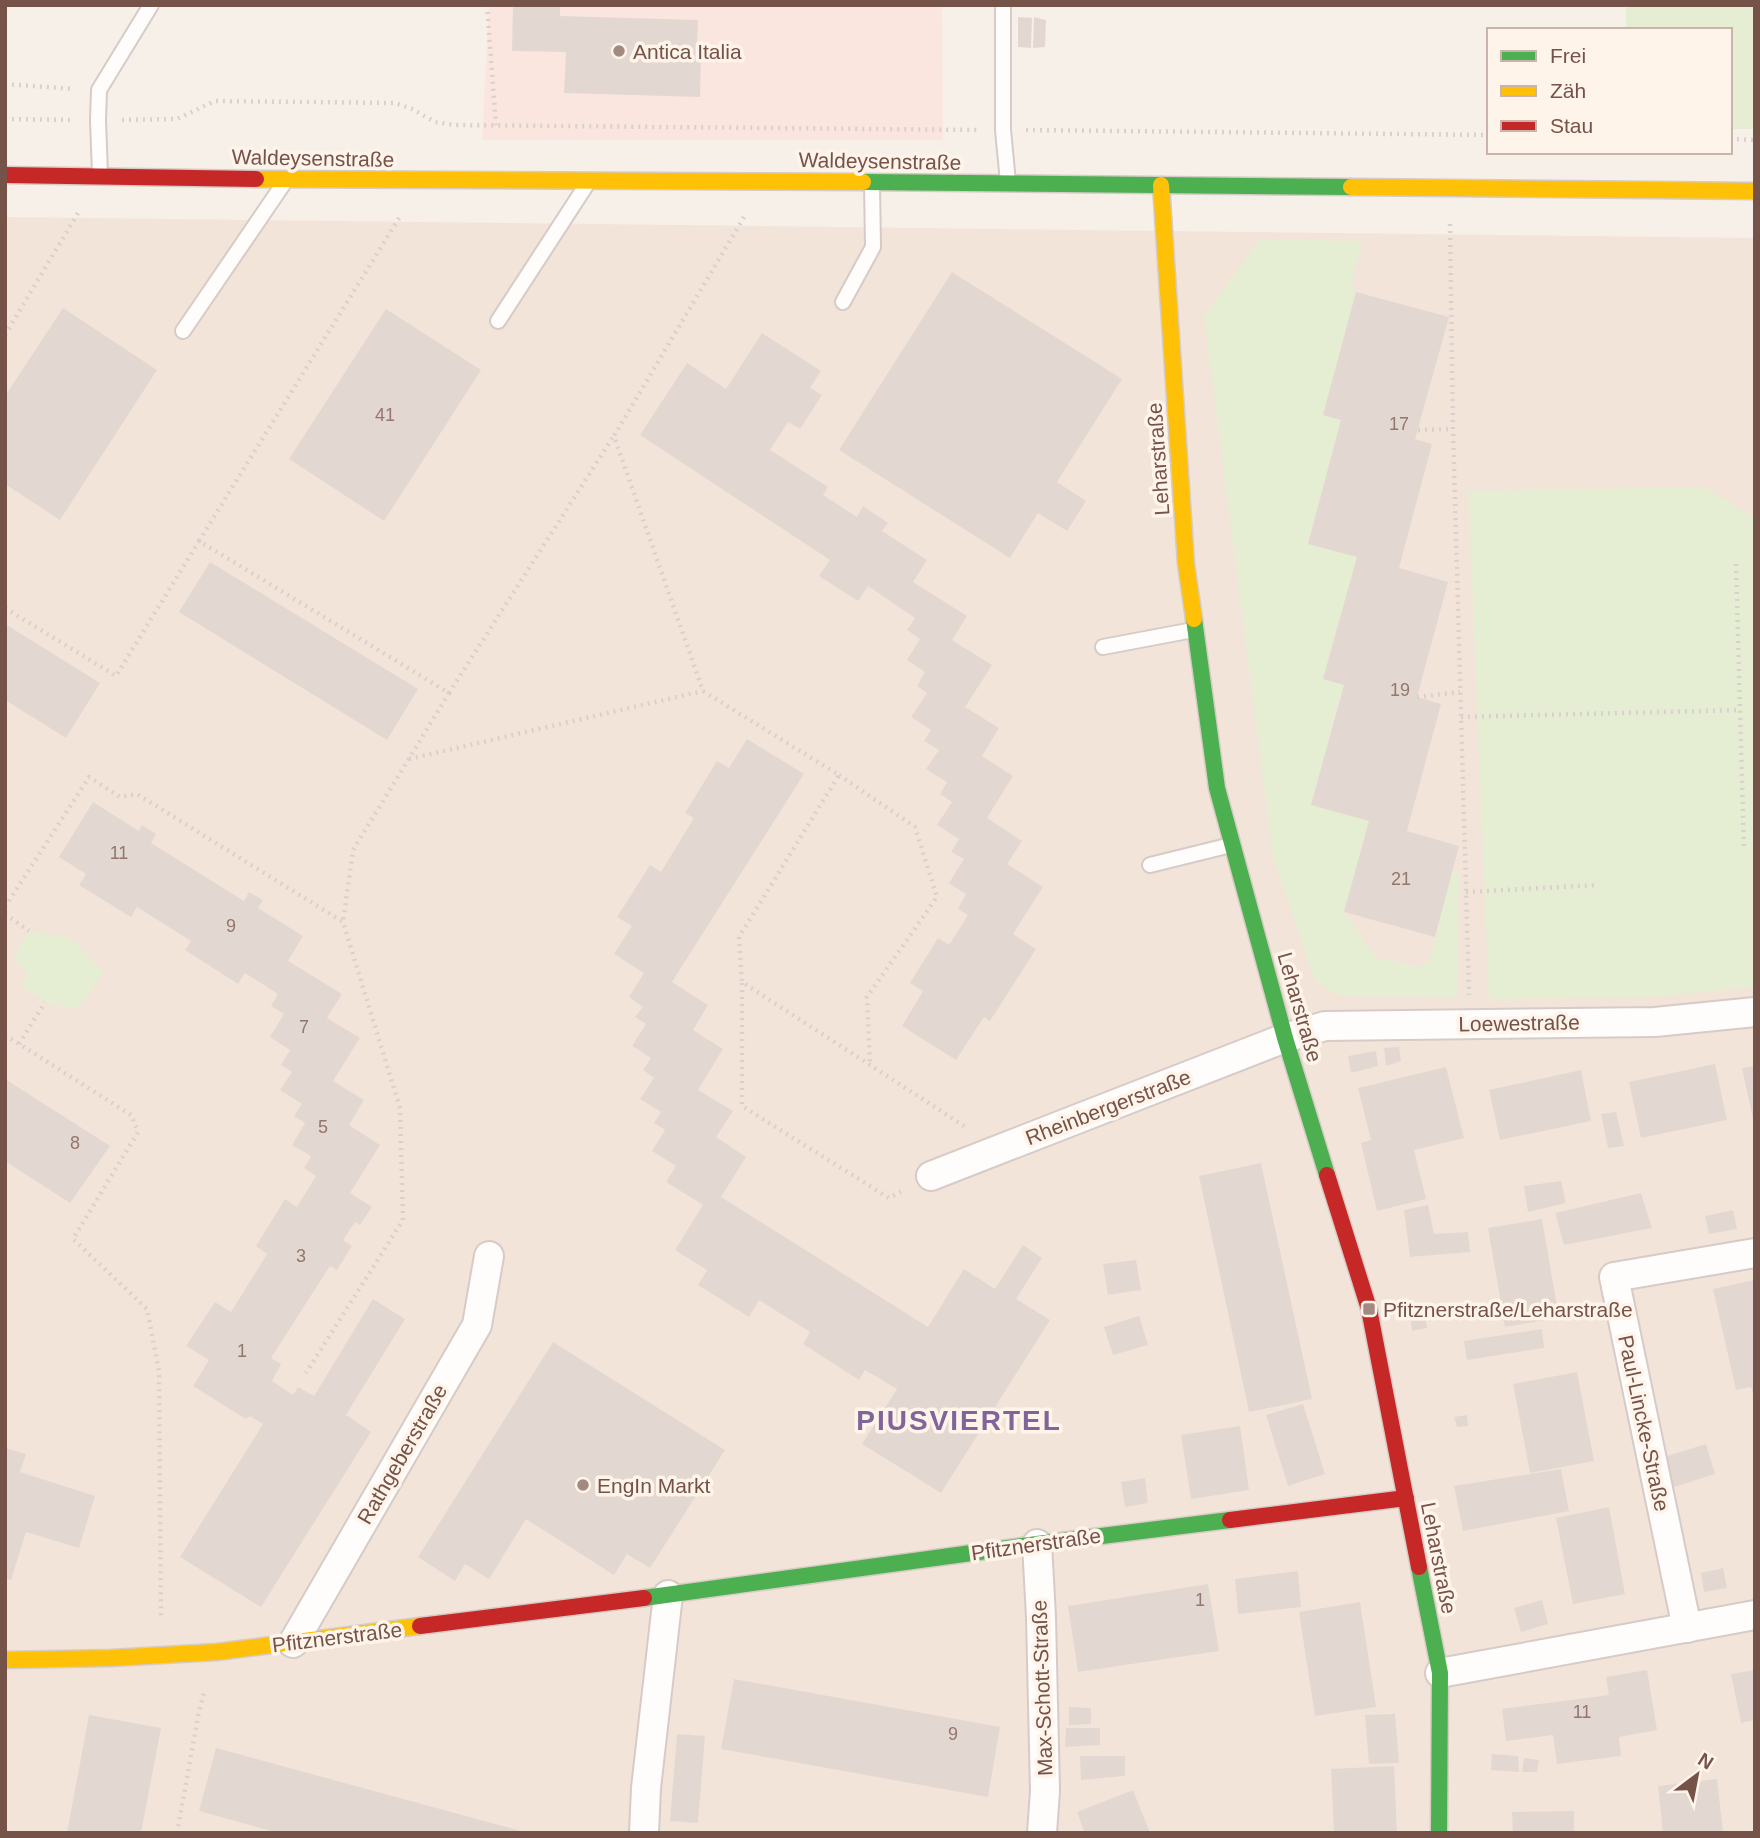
<svg xmlns="http://www.w3.org/2000/svg" width="1760" height="1838" font-family="Arial,sans-serif">
  <rect width="100%" height="100%" fill="#f7f0e9"/>
  <polygon fill="#f3e4d9" points="5,217 1755,238 1755,1833 5,1833"/>
  <polygon fill="#fae6df" points="489,5 942,5 943,140 482,140"/>
  <g fill="#e5edd3">
    <polygon points="1626,5 1755,5 1755,129 1730,129 1730,30 1626,30"/>
    <polygon points="1260,239 1362,241 1351,287 1356,292 1323,415 1341,420 1308,543 1357,557 1324,678 1344,685 1311,805 1369,821 1344,912 1377,958 1420,967 1429,962 1452,871 1459,871 1458,997 1340,996 1315,981 1273,858 1204,316"/>
    <polygon points="1704,487 1755,518 1755,987 1651,997 1489,999 1468,491"/>
    <polygon points="29,931 72,939 104,973 77,1009 49,1004 21,986 29,973 13,959"/>
  </g>
  <g fill="#e3d8d1">
    <polygon points="513,5 560,5 560,16 698,20 697,48 701,54 700,97 564,93 566,52 512,51"/>
    <polygon points="1018,17 1032,18 1031,48 1018,47"/>
    <polygon points="1034,17 1046,20 1045,47 1033,48"/>
    <polygon points="952,272 1122,379 1057,482 1086,501 1067,531 1038,513 1010,558 839,450"/>
    <polygon points="1356,292 1449,317 1415,439 1432,444 1399,568 1448,582 1417,697 1441,704 1407,831 1459,846 1435,937 1344,912 1369,821 1311,805 1344,685 1323,679 1357,557 1308,544 1341,420 1323,415"/>
    <polygon points="63,308 157,370 60,520 5,484 5,396"/>
    <polygon points="386,309 481,370 384,521 289,459"/>
    <polygon points="762,333 821,371 810,388 822,395 800,429 788,422 770,450 828,487 823,495 857,517 863,506 888,523 882,531 927,560 913,582 967,616 952,640 992,665 965,707 999,728 982,756 1013,776 987,818 1022,841 1007,864 1043,887 1013,934 1036,949 990,1021 984,1017 956,1060 902,1026 923,991 910,983 938,938 949,945 968,915 958,909 966,894 949,883 964,859 951,852 959,839 937,825 952,802 940,794 947,782 926,769 939,750 924,741 931,730 911,717 927,693 917,686 925,672 907,660 920,639 907,630 915,618 868,586 858,601 819,576 830,560 640,435 687,363 726,389"/>
    <polygon points="210,562 418,689 387,740 179,612"/>
    <polygon points="5,624 100,683 66,738 5,700"/>
    <polygon points="747,739 804,774 672,982 708,1005 693,1030 723,1049 698,1090 733,1111 716,1137 746,1157 721,1197 928,1327 964,1269 995,1289 1023,1245 1042,1258 1016,1299 1050,1320 941,1493 862,1444 897,1389 865,1370 859,1380 803,1344 810,1332 759,1300 749,1317 698,1285 707,1270 675,1250 703,1205 666,1182 676,1166 652,1151 665,1130 654,1123 661,1112 640,1099 654,1078 643,1070 651,1058 632,1046 646,1024 635,1017 643,1007 629,997 644,973 614,954 632,926 617,917 650,865 661,872 694,818 685,813 717,761 729,768"/>
    <polygon points="93,802 139,831 142,825 156,834 151,843 244,901 249,892 263,900 258,908 303,936 288,961 342,994 327,1018 360,1038 333,1081 364,1100 349,1125 380,1145 350,1193 372,1207 360,1225 355,1222 343,1240 352,1246 337,1270 330,1266 271,1358 281,1364 272,1381 293,1395 298,1387 314,1396 373,1299 405,1319 346,1415 371,1432 261,1607 180,1557 263,1424 250,1416 246,1419 193,1386 209,1360 186,1346 215,1302 231,1312 267,1254 256,1246 285,1199 297,1207 316,1176 304,1168 311,1156 292,1145 305,1123 294,1116 302,1104 280,1090 292,1072 281,1065 290,1050 270,1037 284,1014 271,1006 278,994 245,973 238,984 185,950 191,941 137,907 131,917 79,885 86,874 59,857"/>
    <polygon points="1399,1047 1401,1061 1386,1066 1384,1048"/>
    <polygon points="1376,1051 1378,1066 1351,1073 1348,1056"/>
    <polygon points="1715,1064 1727,1120 1641,1138 1629,1082"/>
    <polygon points="1755,1066 1755,1123 1754,1124 1742,1068"/>
    <polygon points="1446,1067 1464,1138 1414,1150 1426,1199 1377,1211 1361,1143 1371,1140 1358,1088"/>
    <polygon points="1581,1070 1591,1121 1500,1140 1489,1090"/>
    <polygon points="5,1079 110,1146 70,1203 5,1161"/>
    <polygon points="1616,1112 1624,1146 1608,1148 1601,1114"/>
    <polygon points="1261,1163 1312,1399 1249,1412 1199,1176"/>
    <polygon points="1561,1181 1566,1203 1528,1212 1524,1186"/>
    <polygon points="1641,1193 1652,1228 1564,1245 1555,1213"/>
    <polygon points="1428,1205 1434,1234 1468,1232 1470,1252 1410,1257 1404,1210"/>
    <polygon points="1733,1210 1737,1229 1709,1234 1705,1216"/>
    <polygon points="1542,1219 1559,1318 1505,1327 1488,1228"/>
    <polygon points="1136,1260 1141,1290 1108,1295 1103,1264"/>
    <polygon points="1755,1280 1755,1398 1754,1398 1751,1387 1736,1390 1713,1289"/>
    <polygon points="1424,1308 1427,1328 1412,1331 1410,1312"/>
    <polygon points="1139,1316 1148,1345 1113,1355 1104,1327"/>
    <polygon points="1542,1329 1544,1348 1467,1360 1464,1341"/>
    <polygon points="553,1342 725,1450 650,1568 627,1554 614,1575 526,1519 489,1579 465,1564 455,1581 418,1557"/>
    <polygon points="1577,1372 1594,1461 1530,1473 1513,1384"/>
    <polygon points="1303,1404 1325,1474 1288,1486 1266,1415"/>
    <polygon points="1467,1415 1468,1426 1457,1427 1454,1417"/>
    <polygon points="1240,1426 1249,1490 1191,1499 1181,1435"/>
    <polygon points="1706,1444 1715,1474 1674,1487 1664,1457"/>
    <polygon points="5,1448 26,1454 20,1472 95,1496 79,1548 26,1532 11,1580 5,1578"/>
    <polygon points="1561,1469 1569,1511 1463,1531 1454,1486"/>
    <polygon points="1145,1478 1148,1503 1125,1507 1121,1482"/>
    <polygon points="1609,1507 1625,1594 1573,1604 1556,1518"/>
    <polygon points="1723,1568 1727,1588 1704,1592 1701,1573"/>
    <polygon points="1298,1571 1301,1607 1238,1614 1235,1579"/>
    <polygon points="1208,1584 1219,1651 1078,1672 1068,1606"/>
    <polygon points="1542,1600 1548,1624 1521,1632 1514,1608"/>
    <polygon points="1360,1602 1376,1707 1315,1716 1299,1612"/>
    <polygon points="1647,1670 1657,1730 1619,1737 1621,1756 1557,1764 1553,1735 1506,1741 1502,1709 1609,1695 1606,1677"/>
    <polygon points="1755,1670 1755,1720 1741,1723 1731,1674"/>
    <polygon points="734,1679 1000,1727 988,1797 721,1749"/>
    <polygon points="1069,1707 1091,1708 1091,1724 1069,1725"/>
    <polygon points="1395,1714 1399,1763 1369,1764 1365,1715"/>
    <polygon points="89,1715 161,1728 141,1833 67,1833"/>
    <polygon points="1066,1728 1100,1728 1100,1745 1065,1747"/>
    <polygon points="677,1734 705,1736 698,1823 670,1821"/>
    <polygon points="216,1748 525,1832 525,1833 278,1833 199,1811"/>
    <polygon points="1492,1754 1518,1756 1519,1772 1491,1770"/>
    <polygon points="1080,1756 1125,1756 1125,1776 1081,1780"/>
    <polygon points="1524,1758 1539,1760 1537,1772 1522,1772"/>
    <polygon points="1394,1766 1397,1833 1334,1833 1331,1769"/>
    <polygon points="1717,1779 1723,1832 1663,1833 1658,1786"/>
    <polygon points="1133,1790 1150,1833 1085,1833 1077,1812"/>
    <polygon points="1574,1811 1574,1833 1513,1833 1512,1812"/>
  </g>
  <g fill="none" stroke-linecap="round" stroke-linejoin="round">
    <g stroke="#d6cbc6" stroke-width="18">
      <g id="lane">
        <polyline points="1003,5 1003,130 1008,182"/>
        <polyline points="100,175 98,120 99,90 151,5"/>
        <polyline points="843,302 873,247 872,183"/>
        <polyline points="498,321 587,184"/>
        <polyline points="183,331 284,183"/>
        <polyline points="1103,647 1193,630"/>
        <polyline points="1150,865 1231,845"/>
      </g>
    </g>
    <g stroke="#d6cbc6" stroke-width="32">
      <g id="street">
        <polyline points="931,1176 1285,1038 1325,1026 1655,1022 1755,1012"/>
        <polyline points="1037,1544 1041,1617 1045,1791 1042,1833"/>
        <polyline points="1687,1628 1614,1277 1755,1253"/>
        <polyline points="293,1643 477,1325 489,1256"/>
        <polyline points="1440,1673 1755,1615"/>
        <polyline points="644,1833 646,1788 668,1595"/>
      </g>
    </g>
    <g stroke="#d6cbc6" stroke-width="19">
      <g id="fast">
        <polyline points="863,182 1351,187"/>
        <polyline points="1194,619 1217,788 1285,1038 1327,1175"/>
        <polyline points="1419,1567 1440,1673 1439,1833"/>
        <polyline points="644,1598 1037,1544 1230,1520"/>
      </g>
    </g>
    <g stroke="#d6cbc6" stroke-width="19">
      <g id="slow">
        <polyline points="256,179 863,182"/>
        <polyline points="1161,185 1186,564 1194,619"/>
        <polyline points="1351,187 1755,191"/>
        <polyline points="5,1660 111,1658 217,1652 420,1626"/>
      </g>
    </g>
    <g stroke="#d6cbc6" stroke-width="19">
      <g id="jam">
        <polyline points="5,175 256,179"/>
        <polyline points="1327,1175 1369,1309 1419,1567"/>
        <polyline points="1230,1520 1406,1498"/>
        <polyline points="420,1626 644,1598"/>
      </g>
    </g>
    <g stroke="#dad0cc" stroke-width="4.5" stroke-dasharray="2 5" stroke-linecap="butt">
      <polyline points="487,5 496,125"/>
      <polyline points="5,84 74,89"/>
      <polyline points="5,119 74,120"/>
      <polyline points="122,120 177,119 215,101 395,103 412,109 435,122 454,125 979,130"/>
      <polyline points="1026,130 1489,135"/>
      <polyline points="1730,139 1755,140"/>
      <polyline points="744,217 614,436 703,691 839,775 739,937 742,982 967,1128"/>
      <polyline points="1450,224 1453,429 1469,995"/>
      <polyline points="5,335 78,213"/>
      <polyline points="1418,430 1453,429"/>
      <polyline points="199,541 401,215"/>
      <polyline points="1736,564 1740,710"/>
      <polyline points="5,608 116,676 199,541 449,693 353,850 343,922"/>
      <polyline points="449,693 613,437"/>
      <polyline points="1417,697 1460,692"/>
      <polyline points="1461,717 1740,710 1744,848"/>
      <polyline points="409,759 703,691"/>
      <polyline points="839,775 915,827 937,897 867,997 870,1065"/>
      <polyline points="1466,892 1599,885"/>
      <polyline points="5,907 89,777 120,797 137,794 343,922 400,1108 403,1220 306,1373"/>
      <polyline points="5,914 29,931"/>
      <polyline points="742,983 742,1106 889,1198 904,1190"/>
      <polyline points="5,1035 131,1115 138,1132 73,1239 147,1309 159,1371 161,1620"/>
      <polyline points="19,1044 45,1002"/>
      <polyline points="177,1833 199,1711 205,1689"/>
    </g>
    <use href="#lane" stroke="#fefdfc" stroke-width="14"/>
    <use href="#street" stroke="#fefdfc" stroke-width="28"/>
    <use href="#fast" stroke="#4caf50" stroke-width="16"/>
    <use href="#slow" stroke="#ffc107" stroke-width="16"/>
    <use href="#jam" stroke="#c62828" stroke-width="16"/>
  </g>
  <g fill="#a38a81" stroke="#fff4ea" stroke-width="2.5">
    <circle cx="619" cy="51" r="7"/>
    <rect x="1362" y="1302" width="14" height="14" rx="3.5"/>
    <circle cx="583" cy="1485" r="7"/>
  </g>
  <g text-anchor="middle" dominant-baseline="central" stroke-width="7" stroke-linejoin="round" paint-order="stroke">
    <g font-size="18" fill="#93766d">
      <text x="385" y="415">41</text>
      <text x="1399" y="424">17</text>
      <text x="1400" y="690">19</text>
      <text x="119" y="853">11</text>
      <text x="1401" y="879">21</text>
      <text x="231" y="926">9</text>
      <text x="304" y="1027">7</text>
      <text x="323" y="1127">5</text>
      <text x="75" y="1143">8</text>
      <text x="301" y="1256">3</text>
      <text x="242" y="1351">1</text>
      <text x="1200" y="1600">1</text>
      <text x="1582" y="1712">11</text>
      <text x="953" y="1734">9</text>
    </g>
    <g font-size="21" fill="#765349" stroke="#fff4ea" text-anchor="start">
      <text x="633" y="51">Antica Italia</text>
      <text x="1383" y="1309">Pfitznerstraße/Leharstraße</text>
      <text x="597" y="1485">EngIn Markt</text>
    </g>
    <g font-size="21" fill="#765349" stroke="#fff4ea">
      <text transform="translate(313 158) rotate(1)">Waldeysenstraße</text>
      <text transform="translate(880 161) rotate(1)">Waldeysenstraße</text>
      <text transform="translate(1158 459) rotate(-94)">Leharstraße</text>
      <text transform="translate(1300 1007) rotate(74)">Leharstraße</text>
      <text transform="translate(1519 1023) rotate(-1)">Loewestraße</text>
      <text transform="translate(1108 1107) rotate(-21)">Rheinbergerstraße</text>
      <text transform="translate(1644 1423) rotate(78)">Paul-Lincke-Straße</text>
      <text transform="translate(402 1454) rotate(-60)">Rathgeberstraße</text>
      <text transform="translate(1036 1544) rotate(-8)">Pfitznerstraße</text>
      <text transform="translate(1439 1558) rotate(79)">Leharstraße</text>
      <text transform="translate(337 1637) rotate(-7)">Pfitznerstraße</text>
      <text transform="translate(1042 1688) rotate(-92)">Max-Schott-Straße</text>
    </g>
    <g font-size="28" font-weight="bold" letter-spacing="2" fill="#816499" stroke="#fff4ea">
      <text x="959" y="1420">PIUSVIERTEL</text>
    </g>
  </g>
  <rect width="1760" height="1838" fill="none" stroke="#765349" stroke-width="14"/>
  <rect x="1487" y="28" width="245" height="126" fill="#fff4ea" stroke="#c8b4aa" stroke-width="2"/>
  <rect x="1501" y="51" width="35" height="10" fill="#4caf50" stroke="#c8b4aa" stroke-width="2"/>
  <text x="1550" y="63" font-size="21" fill="#765349">Frei</text>
  <rect x="1501" y="86" width="35" height="10" fill="#ffc107" stroke="#c8b4aa" stroke-width="2"/>
  <text x="1550" y="98" font-size="21" fill="#765349">Zäh</text>
  <rect x="1501" y="121" width="35" height="10" fill="#c62828" stroke="#c8b4aa" stroke-width="2"/>
  <text x="1550" y="133" font-size="21" fill="#765349">Stau</text>
  <g transform="translate(1697 1775) rotate(32)" stroke="#fff4ea" stroke-width="5" paint-order="stroke">
  <path d="M0-5L12 26L0 18L-12 26Z" fill="#765349"/>
  <text y="-10" font-size="19" font-weight="bold" text-anchor="middle" fill="#765349">N</text>
  </g>
</svg>
